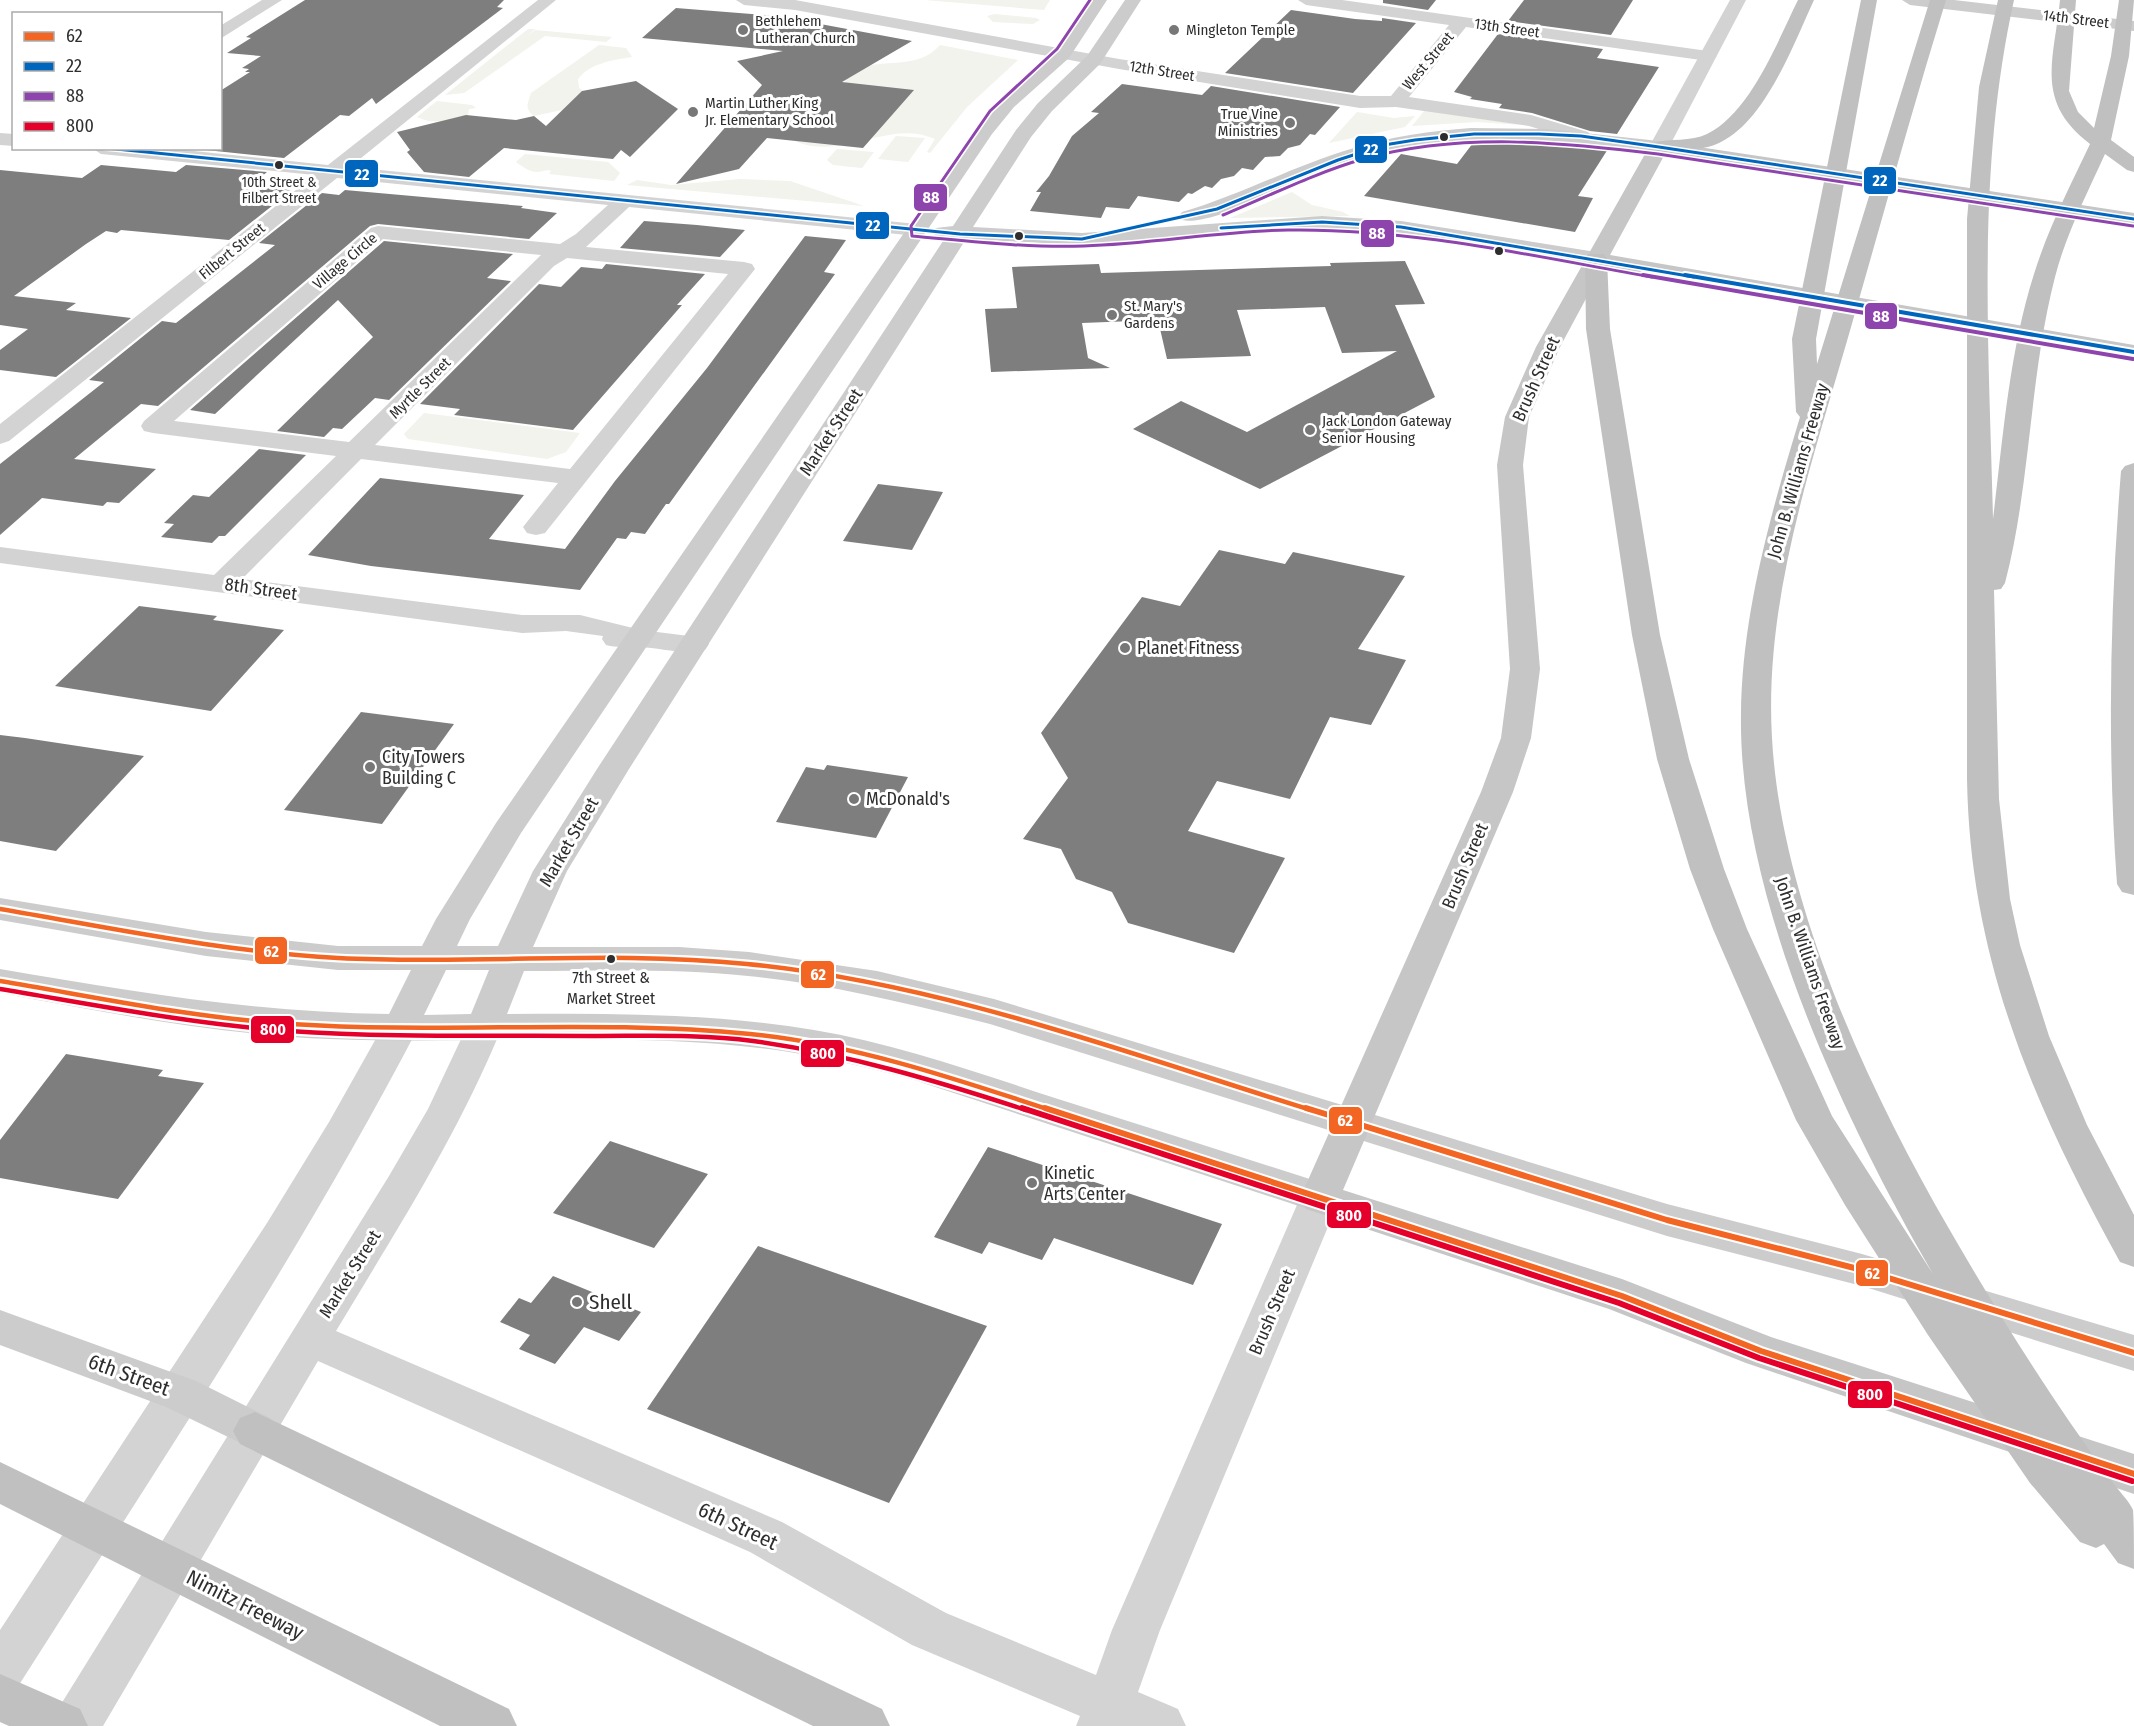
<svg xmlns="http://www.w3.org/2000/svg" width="2134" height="1726" font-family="'Fira Sans Condensed',sans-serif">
  <rect width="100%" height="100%" fill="#fff"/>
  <g fill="#f1f3ec">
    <polygon points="925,0 1050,0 1044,10"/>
    <polygon points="995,14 1036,18 1040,20 1033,24 993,22 987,16"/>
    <polygon points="528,29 535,29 527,36 535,30 612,37 606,42 545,36 464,93 445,95"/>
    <path d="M599 45 626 48 632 57C613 60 590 63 578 79L579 88 583 91 562 110 534 116C524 108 528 103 531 93Z"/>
    <path d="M940 45 1018 60 967 107 930 153 927 152 935 139C889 118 841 162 795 141L796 138 849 91 844 78C849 75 855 70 860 68 886 59 920 69 940 45Z"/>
    <path d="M437 101 472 105 476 108 469 109 468 115C449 119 436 126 417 117Z"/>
    <polygon points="1425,110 1523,125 1477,122 1412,126"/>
    <polygon points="1357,112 1394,118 1415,116 1405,127 1329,143"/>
    <polygon points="896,136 925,138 908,162 878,159"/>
    <polygon points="837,149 874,152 862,168 833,165 827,160"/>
    <path d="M525 154 608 162 620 173 614 181 549 174 551 171 548 170C532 174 531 172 516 162Z"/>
    <polygon points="740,179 790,181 864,206 627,185 637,180 671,185"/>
    <polygon points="1292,192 1312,205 1343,212 1350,216 1230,218"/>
    <polygon points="424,413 580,433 566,452 547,459 408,439 404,434"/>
  </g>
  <g fill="#7e7e7e">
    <polygon points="305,0 504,0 497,7 503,8 376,104 372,98 349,116 340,115 284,158 206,150 220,148 220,91 250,72 245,72 249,69 242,68 261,56 227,53 251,38 246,37"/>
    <polygon points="1383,0 1436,0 1428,10 1383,3"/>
    <polygon points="1524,0 1633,0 1611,35 1508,21"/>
    <polygon points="676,8 777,16 912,41 842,82 914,90 863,148 767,138 739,169 676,184 762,85 737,61 783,51 642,38"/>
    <polygon points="1291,10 1355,19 1382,21 1382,18 1416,23 1353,93 1225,73"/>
    <polygon points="1498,34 1603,49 1597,58 1659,67 1617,134 1590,131 1532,113 1499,108 1502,104 1470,99 1472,97 1454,92"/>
    <polygon points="636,81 678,109 630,157 621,150 613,159 504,148 469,177 424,172 407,152 410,150 397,132 466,115 516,120 534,116 546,126 582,91"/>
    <polygon points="1122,84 1202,95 1211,86 1340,107 1315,135 1310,134 1300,145 1288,148 1280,156 1265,157 1253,170 1242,168 1234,176 1221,179 1212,188 1205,186 1192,194 1188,193 1179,202 1138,196 1129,209 1106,207 1101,218 1030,211 1041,192 1036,192 1049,176 1072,136 1099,113 1091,112"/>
    <polygon points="1473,143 1533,143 1608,149 1578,196 1593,198 1575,232 1364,196 1401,154 1457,164"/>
    <polygon points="101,165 176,172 186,165 267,172 250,186 292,190 229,240 121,230 117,233 106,231 86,244 14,296 76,303 66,310 131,318 56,377 0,370 0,350 28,329 0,325 0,170 82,178"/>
    <polygon points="345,190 523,206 521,208 557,213 529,239 378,224 370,226 158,406 141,404 74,459 156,469 119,503 107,502 103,506 42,498 0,535 0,464 104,382 89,380 162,321 176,323 275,245 259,243 322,193 339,195"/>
    <polygon points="644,221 697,225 745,230 720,257 620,248"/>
    <polygon points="805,236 846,240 824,272 835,274 669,504 666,504 645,534 631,532 626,539 617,538 580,590 371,566 308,555 380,478 524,495 489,539 565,549 615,481 707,368"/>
    <polygon points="384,241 513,254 487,278 511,281 389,400 375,398 342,429 333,428 324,437 277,431 373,337 338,300 215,414 190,410"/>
    <polygon points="1405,261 1425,304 1395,305 1435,397 1260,489 1133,429 1181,401 1247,432 1397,351 1342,353 1325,307 1237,310 1251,356 1167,359 1158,320 1082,323 1088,358 1110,368 991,372 985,309 1017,308 1012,267 1099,264 1101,273 1331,266 1330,263"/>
    <polygon points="606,264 705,274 677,305 682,305 573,430 454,415 460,409 420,404 539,284 561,287 581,267 602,269"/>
    <polygon points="259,449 306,455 225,536 219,536 212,543 161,537 174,524 164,523 193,495 209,497"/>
    <polygon points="878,484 943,492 912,550 843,541"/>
    <polygon points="1219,550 1285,564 1293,552 1405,576 1358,649 1406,660 1371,725 1330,717 1290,799 1217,781 1188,831 1285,858 1234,953 1128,923 1112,892 1076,879 1061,849 1023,839 1068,778 1041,733 1142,597 1180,606"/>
    <polygon points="139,606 217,616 213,620 284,630 211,711 55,686"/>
    <polygon points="361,712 454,724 382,824 284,810"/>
    <polygon points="0,735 25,738 144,756 56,851 0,841"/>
    <polygon points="827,765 908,777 876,838 776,822 806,767 824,770"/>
    <polygon points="66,1054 163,1070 158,1076 204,1083 118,1199 0,1178 0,1140"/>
    <polygon points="610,1141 708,1174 654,1248 553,1213"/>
    <polygon points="988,1147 1222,1224 1193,1285 1054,1238 1042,1260 989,1242 982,1254 934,1237"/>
    <polygon points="758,1246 987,1326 889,1503 647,1409"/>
    <polygon points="553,1276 641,1312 619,1341 584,1327 555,1364 519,1349 530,1335 500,1322 519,1298 531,1303"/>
  </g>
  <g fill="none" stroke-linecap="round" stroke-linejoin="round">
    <g fill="#d3d3d3" fill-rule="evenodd">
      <polygon points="262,0 282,0 220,39 220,26"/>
      <path d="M538 0H556L350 167 917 224 924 226 928 230 924 234 917 236 629 207 586 247 744 262 752 264 755 269 545 533 536 535 527 533 523 527 558 483 361 459 242 579 522 615H580L641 630 705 638 709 644 705 650C684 655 661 648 639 647 627 646 617 648 606 645L602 639 603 636 566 631 522 633 0 563V547L214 575 336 456 153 433 144 431 141 426 144 421 371 228 378 226 560 244 576 234 608 205 337 178 9 441 0 444V424L315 175 101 154 92 148H165L328 165ZM383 239 541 255 349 442 174 421ZM567 258 728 274 570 469 375 445 554 266Z"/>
      <polygon points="736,0 795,0 1119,59 1360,96 1391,96 1449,25 1306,5 1298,0 1342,0 1708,51 1717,56 1708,61 1466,27 1409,97 1531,115 1588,132 1591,136 1588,140 1581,142 1529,126 1396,107 1360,108 1119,69 795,10 744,5"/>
      <polygon points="0,133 14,134 14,146 0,145"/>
    </g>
    <g fill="#d3d3d3" fill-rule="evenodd">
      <polygon points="1730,0 1746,0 1669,147 1666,151 1652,151 1649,147"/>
      <path d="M484 1014 497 1018 502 1027C458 1135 396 1231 336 1331L782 1522 946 1613 1096 1675 1112 1630 1300 1198 1306 1187 1320 1183 1334 1187 1340 1198 1160 1630 1138 1692 1178 1709 1186 1726H1076L1080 1716 912 1645 750 1552 318 1361 103 1726H50L58 1709 389 1176 428 1109 471 1018Z"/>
      <path d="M400 1015 413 1019 418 1028C299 1256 155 1471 17 1688L0 1695V1630L267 1223 329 1122 387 1019Z"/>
    </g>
    <g fill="#ccc" fill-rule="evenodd">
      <path d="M1091 0H1107L1069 58 1014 107 992 134 521 833 470 919 457 946H498L533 871 597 769 945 238 936 236 932 232 936 228 953 226 1016 130 1038 103 1087 56 1125 0H1141L1100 64 1052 111 1031 137 973 227 1082 233 1322 216 1401 221 1596 252 1604 254 1607 259 1604 264 1596 266 1401 233 1322 228 1082 245 966 239 629 769 567 871 533 947H679L749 952 877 971 994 999 1667 1204 1862 1254 2134 1335V1371L1862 1286 1667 1236 990 1024C910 1004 830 984 748 976 674 968 598 971 524 971L507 1014C609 1013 713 1013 814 1030 897 1044 978 1073 1058 1099 1150 1128 1242 1157 1334 1187L1340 1198 1334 1209 1320 1213 914 1080C871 1068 828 1058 783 1051 633 1030 481 1045 330 1039 219 1035 109 1013 0 993V969C129 991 257 1013 389 1014L411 970H338L206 956 0 920V898L206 932 338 946H422L436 919 496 823 978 126 1000 99 1057 50ZM446 970H489L471 1014 424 1015Z"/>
      <polygon points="1902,0 1954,0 2134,21 2134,31 1910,5"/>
      <path d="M1471 128 1547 129 1659 141 1669 147 1659 153C1546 137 1435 128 1327 171 1297 183 1209 227 1182 220L1179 216 1182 212C1241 195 1295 165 1354 148 1392 136 1431 131 1471 128Z"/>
      <polygon points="0,1310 196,1381 270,1418 277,1431 270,1444 255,1450 166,1407 0,1345"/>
    </g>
    <polygon fill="#c6c6c6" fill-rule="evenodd" points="1659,141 2134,213 2134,225 1665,154 1610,255 2134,345 2134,359 1603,267 1560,347 1529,417 1523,465 1540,669 1531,738 1513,792 1343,1190 1622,1279 1771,1337 2134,1454 2134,1494 1746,1363 1609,1309 1306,1209 1300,1198 1481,792 1501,738 1510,669 1497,465 1505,417 1536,347 1649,147"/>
    <g fill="#c0c0c0" fill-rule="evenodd">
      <path d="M1798 0H1814C1794 43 1766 120 1721 142 1710 148 1696 149 1684 151 1674 152 1663 154 1652 151L1649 147 1652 143C1670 138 1691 142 1707 134 1751 112 1777 42 1798 0Z"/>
      <path d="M1861 0H1877L1816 339 1817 364 1930 0H1946C1911 113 1880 227 1847 341 1810 469 1764 602 1772 738 1781 901 1867 1087 1948 1227 1986 1293 2026 1358 2069 1421 2083 1441 2098 1462 2113 1483 2119 1491 2129 1501 2133 1510 2134 1522 2134 1554 2134 1569L2118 1563 2104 1544 2096 1548 2080 1542 2030 1483 1928 1335 1845 1205 1796 1120 1713 929 1690 869 1657 759 1632 635 1586 329 1585 259 1588 254H1604L1607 259 1610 329 1660 635 1689 759 1724 869 1747 929 1832 1116 1933 1274C1843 1118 1738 897 1741 714 1742 613 1771 513 1800 417L1796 412 1792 339Z"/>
      <path d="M1998 0H2014C1976 171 1989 345 1993 519 2003 438 2009 353 2034 274 2048 229 2070 186 2090 144 2034 101 2054 61 2060 0H2076L2069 91 2078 112 2094 128 2111 56 2119 0H2134L2129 56 2111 140 2134 157V172L2127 170 2105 154C2087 194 2066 234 2055 277 2029 378 2031 483 2005 583L2001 589 1994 590 1999 799 2010 899 2020 945 2049 1036 2087 1125 2134 1215V1267L2120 1262C2034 1106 1970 960 1967 779V219L1979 87Z"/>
      <path d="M2134 463V895L2122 892 2117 884C2107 746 2110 609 2121 471L2125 466Z"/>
      <polygon points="255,1412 882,1709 890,1726 813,1726 240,1444 233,1431 240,1418"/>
      <polygon points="0,1462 509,1709 517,1726 440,1726 0,1504"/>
      <polygon points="0,1674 80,1709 88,1726 9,1726 0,1722"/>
    </g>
    <g stroke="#fff" stroke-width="9">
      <g id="bus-1-far1">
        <path d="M0 909C112 928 225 952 338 958 474 965 611 950 747 964 941 983 1126 1053 1311 1110"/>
        <path d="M0 981C96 997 193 1018 291 1024 444 1034 597 1019 750 1034 852 1044 953 1078 1050 1110"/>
      </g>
    </g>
    <g stroke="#fff" stroke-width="10">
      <g id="bus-1">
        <polyline points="1045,1108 1622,1296 1761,1351 2134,1474"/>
        <polyline points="1306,1108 1667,1220 1862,1270 2134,1353"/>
      </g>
    </g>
    <g stroke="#fff" stroke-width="6">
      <g id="bus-2-far1">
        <polyline points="106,148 960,234 1082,239 1217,209 1338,160 1384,145 1415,140 1474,134 1539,134 1581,136 1659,147 2134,219"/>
        <polyline points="1221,228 1322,222 1401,227 1694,277"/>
      </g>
    </g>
    <g stroke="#fff" stroke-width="8">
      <polyline id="bus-2" points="1685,275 2134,352"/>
    </g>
    <g stroke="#fff" stroke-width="6">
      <g id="bus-3-far1">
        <path d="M1090 0 1057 49 990 111 911 226 912 236C969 241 1027 248 1084 246 1152 244 1221 231 1288 230 1410 228 1532 256 1652 277"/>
        <path d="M1223 215C1269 196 1315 173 1363 159 1460 132 1560 142 1658 154L2133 226"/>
      </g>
    </g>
    <g stroke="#fff" stroke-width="8">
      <polyline id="bus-3" points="1643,275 2133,359"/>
    </g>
    <g stroke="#fff" stroke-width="9">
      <path id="bus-4-far1" d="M0 989C96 1005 192 1024 289 1031 391 1038 495 1035 597 1036 649 1036 702 1034 753 1041 847 1054 937 1081 1026 1110"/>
    </g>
    <g stroke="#fff" stroke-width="10">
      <polyline id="bus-4" points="1022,1108 1619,1303 1759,1358 2132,1481"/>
    </g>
    <use href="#bus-1-far1" stroke="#f26522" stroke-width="4.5"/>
    <use href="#bus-1" stroke="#f26522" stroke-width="6"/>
    <use href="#bus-2-far1" stroke="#0065bd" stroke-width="3"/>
    <use href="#bus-2" stroke="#0065bd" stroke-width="4"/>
    <use href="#bus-3-far1" stroke="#8e44ad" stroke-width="3"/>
    <use href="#bus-3" stroke="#8e44ad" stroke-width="4"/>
    <use href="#bus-4-far1" stroke="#e4002b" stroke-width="4.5"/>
    <use href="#bus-4" stroke="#e4002b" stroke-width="6"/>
  </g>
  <g fill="#777" stroke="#fff" stroke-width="2">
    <circle cx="743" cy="30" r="6"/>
    <circle cx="1174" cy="30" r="6"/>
    <circle cx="693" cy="112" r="6"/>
    <circle cx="1290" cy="123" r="6"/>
    <circle cx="1112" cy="315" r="6"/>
    <circle cx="1310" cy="430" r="6"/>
    <circle cx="1125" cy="648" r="6"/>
    <circle cx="370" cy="767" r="6"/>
    <circle cx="854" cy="799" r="6"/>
    <circle cx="1032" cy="1183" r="6"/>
    <circle cx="577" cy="1302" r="6"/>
  </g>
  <g fill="#2e2e2e" stroke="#fff" stroke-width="2">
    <circle cx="1444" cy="137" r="5"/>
    <circle cx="279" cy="165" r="5"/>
    <circle cx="1019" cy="236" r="5"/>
    <circle cx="1499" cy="251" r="5"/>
    <circle cx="611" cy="959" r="5"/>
  </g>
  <g text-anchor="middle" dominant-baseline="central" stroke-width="6" stroke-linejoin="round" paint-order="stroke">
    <g font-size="14" fill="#2e2e2e" stroke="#fff">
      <text x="279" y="182">10th Street &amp;<tspan x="279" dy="16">Filbert Street</tspan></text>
    </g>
    <g font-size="15" fill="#2e2e2e" stroke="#fff">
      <text transform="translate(2076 19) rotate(7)">14th Street</text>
      <text transform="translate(1507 28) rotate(8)">13th Street</text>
      <text transform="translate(1428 61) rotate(-50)">West Street</text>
      <text transform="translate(1162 71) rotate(9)">12th Street</text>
      <text transform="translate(232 251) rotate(-39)">Filbert Street</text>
      <text transform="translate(345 261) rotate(-40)">Village Circle</text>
      <text transform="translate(420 388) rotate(-45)">Myrtle Street</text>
    </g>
    <g font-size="15" fill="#2e2e2e" stroke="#fff" text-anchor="start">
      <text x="755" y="21">Bethlehem<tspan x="755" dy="17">Lutheran Church</tspan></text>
      <text x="1186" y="30">Mingleton Temple</text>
      <text x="705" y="103">Martin Luther King<tspan x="705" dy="17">Jr. Elementary School</tspan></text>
      <text x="1278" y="114" text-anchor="end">True Vine<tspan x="1278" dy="17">Ministries</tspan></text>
      <text x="1124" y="306">St. Mary's<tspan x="1124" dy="17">Gardens</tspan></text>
      <text x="1322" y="421">Jack London Gateway<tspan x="1322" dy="17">Senior Housing</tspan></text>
    </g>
    <g font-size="16" fill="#2e2e2e" stroke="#fff">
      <text x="611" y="977">7th Street &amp;<tspan x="611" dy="21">Market Street</tspan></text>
    </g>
    <g font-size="18" fill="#2e2e2e" stroke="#fff">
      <text transform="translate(1536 379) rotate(-66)">Brush Street</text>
      <text transform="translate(831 432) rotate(-57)">Market Street</text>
      <text transform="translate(1798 471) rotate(-74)">John B. Williams Freeway</text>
      <text transform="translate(261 589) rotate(8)">8th Street</text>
      <text transform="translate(569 842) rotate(-60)">Market Street</text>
      <text transform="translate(1465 866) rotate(-67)">Brush Street</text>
      <text transform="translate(1810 963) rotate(71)">John B. Williams Freeway</text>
      <text transform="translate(350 1274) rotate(-58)">Market Street</text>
      <text transform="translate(1272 1312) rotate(-67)">Brush Street</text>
    </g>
    <g font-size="18" fill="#2e2e2e" stroke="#fff" text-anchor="start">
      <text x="1137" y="648">Planet Fitness</text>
      <text x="382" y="757">City Towers<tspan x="382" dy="21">Building C</tspan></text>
      <text x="866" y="799">McDonald's</text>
      <text x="1044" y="1173">Kinetic<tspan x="1044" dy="21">Arts Center</tspan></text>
    </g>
    <g font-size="21" fill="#2e2e2e" stroke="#fff" text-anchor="start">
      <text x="589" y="1302">Shell</text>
    </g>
    <g font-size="21" fill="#2e2e2e" stroke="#fff">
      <text transform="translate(129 1375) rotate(20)">6th Street</text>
      <text transform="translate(738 1526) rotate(25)">6th Street</text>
      <text transform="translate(245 1605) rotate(27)">Nimitz Freeway</text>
    </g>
  </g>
  <g stroke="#fff" stroke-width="2">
    <rect x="1354" y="135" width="34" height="29" rx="6" fill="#0065bd"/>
    <rect x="344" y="159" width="35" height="29" rx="6" fill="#0065bd"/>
    <rect x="1863" y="166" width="34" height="29" rx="6" fill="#0065bd"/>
    <rect x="913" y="183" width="35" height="29" rx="6" fill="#8e44ad"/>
    <rect x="855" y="211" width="35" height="29" rx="6" fill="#0065bd"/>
    <rect x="1360" y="219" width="35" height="29" rx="6" fill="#8e44ad"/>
    <rect x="1864" y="302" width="34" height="28" rx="6" fill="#8e44ad"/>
    <rect x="254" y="936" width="34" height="29" rx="6" fill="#f26522"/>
    <rect x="800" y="960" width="35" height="29" rx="6" fill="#f26522"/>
    <rect x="250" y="1015" width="45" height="29" rx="6" fill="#e4002b"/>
    <rect x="800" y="1039" width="45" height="29" rx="6" fill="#e4002b"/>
    <rect x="1328" y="1106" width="35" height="29" rx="6" fill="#f26522"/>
    <rect x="1326" y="1201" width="46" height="28" rx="6" fill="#e4002b"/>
    <rect x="1855" y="1259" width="34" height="28" rx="6" fill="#f26522"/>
    <rect x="1847" y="1380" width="46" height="29" rx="6" fill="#e4002b"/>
  </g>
  <g font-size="16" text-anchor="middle" font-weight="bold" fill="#fff">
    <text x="1371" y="155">22</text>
    <text x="362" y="180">22</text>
    <text x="1880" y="186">22</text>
    <text x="931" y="203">88</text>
    <text x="873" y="231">22</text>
    <text x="1377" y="239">88</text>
    <text x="1881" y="322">88</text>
    <text x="271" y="957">62</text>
    <text x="818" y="980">62</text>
    <text x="273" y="1035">800</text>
    <text x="823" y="1059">800</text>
    <text x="1345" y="1126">62</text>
    <text x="1349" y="1221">800</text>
    <text x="1872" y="1279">62</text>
    <text x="1870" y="1400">800</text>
  </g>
  <rect x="12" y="12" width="210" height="138" fill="#ffffff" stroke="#ababab" stroke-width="1.5"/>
  <rect x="24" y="32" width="30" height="9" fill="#f26522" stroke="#ababab" stroke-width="1.5"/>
  <text x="66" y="42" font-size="18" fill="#2e2e2e">62</text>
  <rect x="24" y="62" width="30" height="9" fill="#0065bd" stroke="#ababab" stroke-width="1.5"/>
  <text x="66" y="72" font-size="18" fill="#2e2e2e">22</text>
  <rect x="24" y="92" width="30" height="9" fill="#8e44ad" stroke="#ababab" stroke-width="1.5"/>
  <text x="66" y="102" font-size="18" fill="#2e2e2e">88</text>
  <rect x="24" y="122" width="30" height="9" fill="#e4002b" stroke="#ababab" stroke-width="1.5"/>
  <text x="66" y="132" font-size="18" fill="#2e2e2e">800</text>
</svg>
